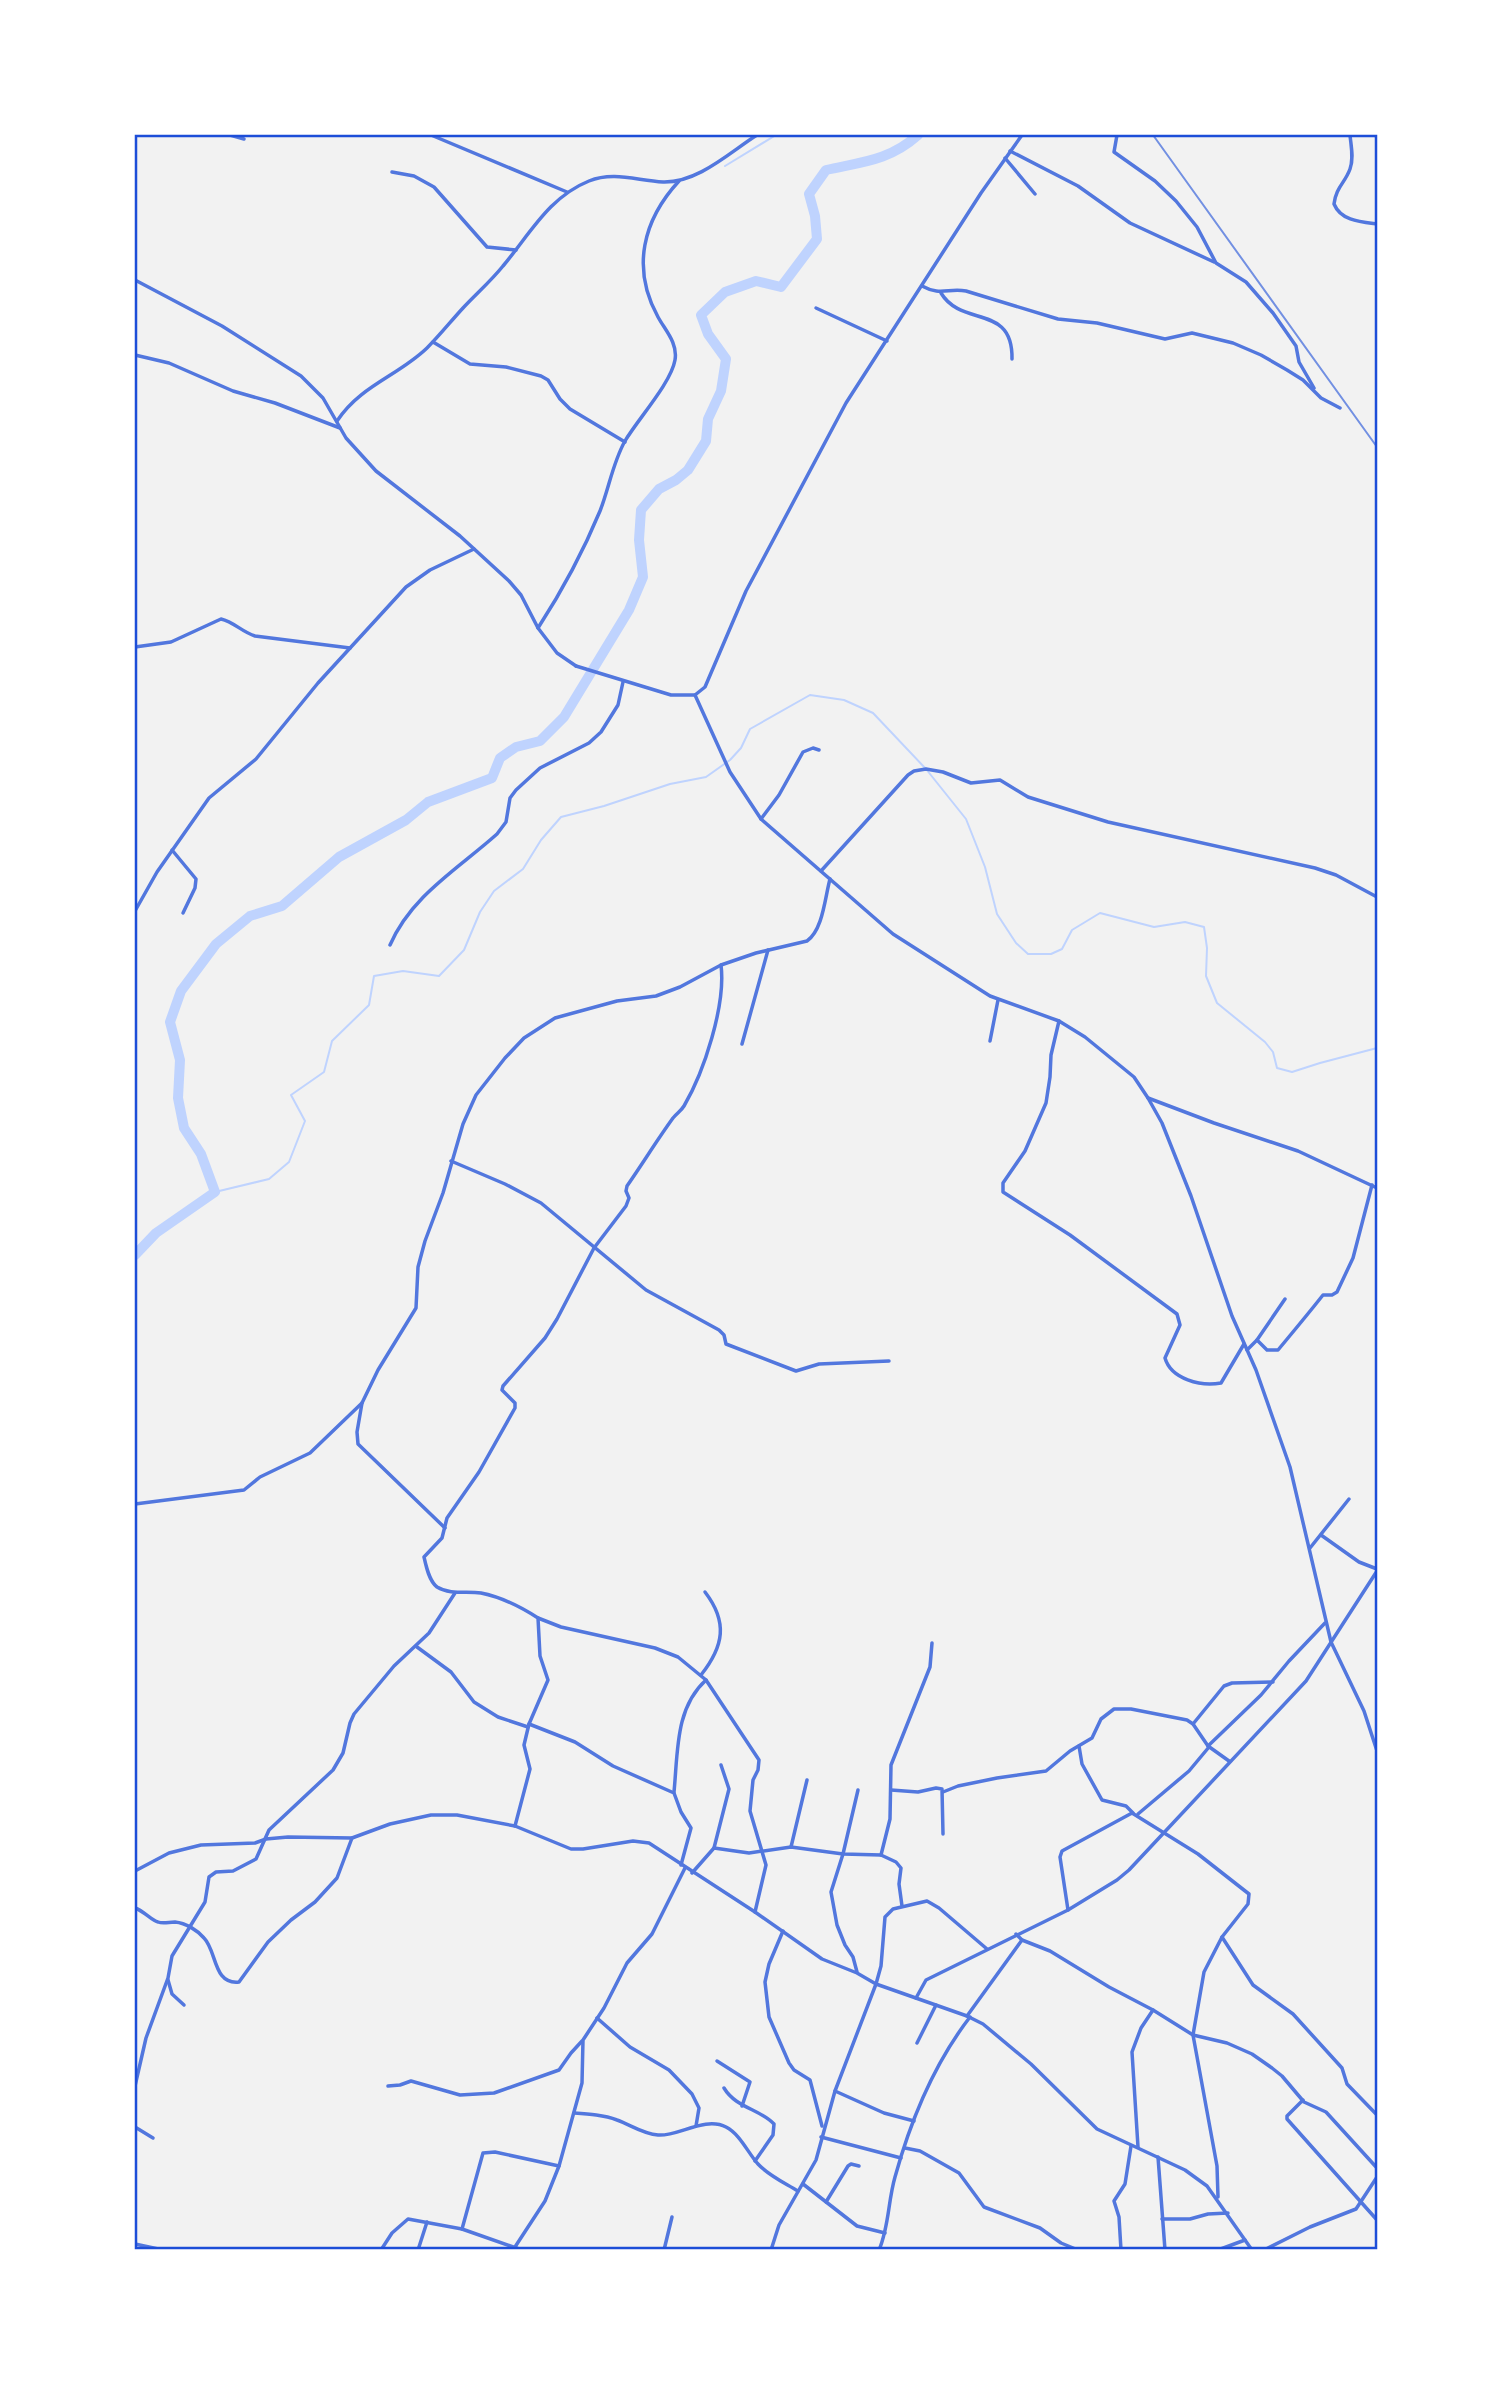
<svg xmlns="http://www.w3.org/2000/svg" width="1512" height="2385" font-family="'Sofia Sans Condensed',sans-serif">
  <rect width="100%" height="100%" fill="#f2f2f2"/>
  <g fill="none" stroke-linecap="round" stroke-linejoin="round">
    <g stroke="#bfd3fe" stroke-width="2">
      <polyline points="725,166 776,135"/>
      <polyline points="215,1192 269,1179 289,1162 305,1121 291,1095 324,1072 332,1041 369,1005 374,976 403,971 439,976 464,950 480,912 494,891 523,869 541,840 561,817 604,806 670,784 706,777 730,760 741,748 750,729 810,695 844,700 873,713 926,769 966,819 985,867 997,914 1016,943 1028,954 1051,954 1062,949 1072,930 1100,913 1154,927 1185,922 1204,927 1207,948 1206,976 1217,1003 1265,1042 1273,1052 1277,1068 1292,1072 1320,1063 1377,1048"/>
    </g>
    <path stroke="#bfd3fe" stroke-width="10" d="M135 1255 156 1233 215 1192 201 1154 184 1128 178 1098 180 1060 170 1022 181 991 216 944 250 916 282 906 339 857 406 820 428 802 492 778 500 758 516 747 540 741 564 717 629 610 643 577 639 540 641 510 659 489 676 480 688 470 706 441 708 419 721 391 726 359 708 334 701 315 725 292 756 281 781 287 817 239 815 216 809 194 826 170C861 162 889 161 918 135"/>
    <g stroke="#5277de" stroke-width="3.5">
      <polyline points="230,135 244,139"/>
      <polyline points="431,135 567,192"/>
      <polyline points="1117,135 1114,152 1155,181 1176,201 1197,227 1216,263 1246,282 1273,313 1296,346 1299,362 1314,388"/>
      <path d="M1350 135C1351 146 1354 158 1350 169 1345 183 1336 187 1334 204 1341 221 1361 222 1377 224"/>
      <polyline points="1374,135 1377,136"/>
      <polyline points="1010,151 1078,186 1130,223 1214,262"/>
      <polyline points="1005,158 1035,194"/>
      <polyline points="392,172 414,176 434,187 487,247 516,250"/>
      <path d="M922 286C940 296 948 288 966 291L1058 319 1097 323 1165 339 1192 333 1233 343 1261 355 1287 370 1303 380 1321 398 1340 408"/>
      <path d="M941 293C962 328 1013 303 1012 359"/>
      <polyline points="816,308 887,341"/>
      <polyline points="433,342 470,364 506,367 541,376 548,380 560,399 570,409 625,442"/>
      <polyline points="135,355 169,363 233,391 275,403 340,428"/>
      <path d="M538 628C562 591 583 552 600 511 609 488 613 462 625 441 638 419 671 383 675 360 678 343 665 330 658 317 631 268 643 220 679 181"/>
      <path d="M135 647 171 642 221 619C234 622 242 632 255 636L350 648"/>
      <polyline points="576,666 671,695 695,695 705,687 746,591 846,403 981,193 1022,135"/>
      <polyline points="695,695 730,772 761,819 893,934 990,996 1059,1021 1085,1037 1134,1077 1148,1098 1162,1123 1191,1196 1232,1316 1256,1370 1290,1467 1331,1642 1364,1711 1377,1751"/>
      <polyline points="761,819 779,795 803,752 813,748 819,750"/>
      <polyline points="172,850 196,879 195,888 183,913"/>
      <polyline points="821,871 908,775 914,771 926,769 943,772 971,783 1000,780 1028,797 1108,822 1315,868 1336,875 1377,897"/>
      <polyline points="135,911 157,872 209,798 256,759 318,683 406,587 430,570 474,549"/>
      <path d="M390 945C412 895 458 869 497 834L506 822 510 798 516 790 540 768 589 743 601 732 618 705 623 682"/>
      <path d="M1059 1021 1051 1055 1050 1077 1046 1103 1025 1151 1003 1183V1192L1070 1235 1177 1314 1180 1325 1165 1358C1171 1379 1201 1387 1221 1383L1244 1344"/>
      <polyline points="990,1041 998,1000"/>
      <polyline points="742,1044 768,950"/>
      <polyline points="1148,1098 1214,1123 1298,1151 1377,1188"/>
      <polyline points="451,1161 505,1184 541,1203 646,1290 719,1330 724,1335 726,1344 796,1371 819,1364 889,1361"/>
      <path d="M1257 1340 1267 1350H1278C1293 1332 1308 1314 1323 1295H1332L1337 1292 1353 1258 1372 1185"/>
      <polyline points="1247,1350 1257,1340 1285,1299"/>
      <polyline points="362,1403 357,1432 358,1444 445,1528"/>
      <path d="M135 1504 244 1490 260 1477 310 1453 362 1403 378 1370 416 1308 418 1267 425 1241 443 1193 463 1124 476 1095 505 1058 524 1038 555 1018 617 1001 656 996 680 987 721 965 756 953 807 941C823 930 825 897 830 879"/>
      <polyline points="1321,1535 1359,1562 1377,1569"/>
      <polyline points="1310,1548 1349,1499"/>
      <polyline points="538,1618 561,1627 655,1648 678,1657 706,1680 759,1760 758,1770 753,1780 750,1811 766,1865 755,1912"/>
      <polyline points="417,1647 451,1672 474,1702 498,1717 528,1727"/>
      <path d="M701 1675C724 1646 728 1622 705 1592"/>
      <polyline points="529,1724 575,1742 613,1766 674,1793 681,1812 691,1828 681,1865"/>
      <polyline points="1193,1724 1224,1686 1232,1683 1273,1682"/>
      <polyline points="1079,1746 1082,1764 1102,1800 1126,1806 1133,1813"/>
      <polyline points="1208,1746 1261,1695 1289,1661 1325,1623"/>
      <polyline points="891,1790 918,1792 936,1788 942,1789 943,1834"/>
      <path d="M674 1792C678 1752 675 1708 706 1680"/>
      <polyline points="943,1792 958,1786 997,1778 1046,1771 1070,1751 1092,1738 1101,1719 1114,1709 1131,1709 1187,1720 1193,1724 1208,1746 1229,1761"/>
      <polyline points="1138,1814 1189,1771 1209,1747"/>
      <path d="M515 1826 530 1769 524 1745 529 1724 548 1680 540 1656 538 1618C521 1607 501 1597 481 1593 467 1591 450 1595 437 1587 429 1581 426 1566 424 1557L442 1538 447 1518 479 1472 515 1408V1403L502 1390 503 1386 545 1338 557 1319 594 1248 626 1206 629 1198 626 1191 627 1186C643 1163 657 1140 673 1118 677 1113 681 1111 684 1106 704 1072 726 1005 721 965"/>
      <polyline points="791,1847 807,1780"/>
      <polyline points="714,1848 729,1789 721,1765"/>
      <polyline points="881,1855 890,1819 891,1765 930,1667 932,1643"/>
      <polyline points="135,1871 169,1853 201,1845 255,1843 266,1839 288,1837 352,1838 390,1824 431,1815 457,1815 515,1826 571,1849 583,1849 633,1841 649,1843 755,1912 822,1959 857,1973 876,1984 967,2016 983,2024 1031,2064 1097,2129 1185,2170 1207,2186 1252,2250"/>
      <polyline points="692,1873 714,1848 749,1853 791,1847 843,1854 881,1855 896,1862 901,1868 899,1884 902,1906"/>
      <path d="M135 1908C144 1911 152 1921 158 1922 163 1924 169 1922 175 1922 186 1923 197 1930 204 1938 217 1951 213 1985 239 1982L268 1942 291 1920 315 1902 337 1878 352 1838"/>
      <polyline points="1068,1910 1060,1857 1062,1851 1132,1813 1198,1854 1249,1894 1248,1904 1222,1937 1204,1972 1193,2035 1217,2166 1218,2197"/>
      <polyline points="783,1931 769,1964 765,1982 769,2017 789,2063 794,2070 810,2080 822,2126"/>
      <polyline points="1016,1934 1022,1940 1050,1951 1109,1987 1153,2010 1193,2035 1227,2043 1252,2054 1272,2068 1282,2076 1304,2102 1326,2112 1377,2168"/>
      <polyline points="1222,1937 1253,1985 1293,2014 1342,2068 1347,2084 1377,2115"/>
      <polyline points="857,1972 853,1957 845,1945 837,1925 831,1892 843,1854 858,1790"/>
      <polyline points="168,1980 172,1994 184,2005"/>
      <polyline points="916,1998 926,1980 1068,1910 1117,1880 1129,1870 1306,1681 1377,1571"/>
      <polyline points="967,2016 1022,1940"/>
      <polyline points="597,2018 630,2047 669,2070 692,2094 699,2108 696,2126"/>
      <polyline points="917,2043 936,2005"/>
      <polyline points="717,2061 750,2082 742,2106"/>
      <polyline points="135,2086 146,2038 168,1978 172,1956 205,1902 209,1877 216,1872 233,1871 256,1859 269,1830 333,1770 343,1753 350,1723 354,1714 394,1666 429,1633 455,1593"/>
      <polyline points="388,2086 400,2085 411,2081 460,2095 494,2093 559,2070 571,2053 582,2041"/>
      <path d="M724 2088C736 2108 760 2109 774 2124L773 2135 755 2161"/>
      <polyline points="835,2091 884,2113 914,2121"/>
      <polyline points="1303,2100 1287,2116 1287,2119 1377,2220"/>
      <path d="M574 2113C589 2114 604 2115 617 2120 631 2125 643 2134 658 2135 677 2137 705 2116 726 2127 740 2134 748 2153 758 2164 769 2176 785 2183 798 2191"/>
      <polyline points="135,2127 153,2138"/>
      <polyline points="821,2137 901,2158"/>
      <polyline points="1138,2147 1132,2052 1141,2028 1153,2010"/>
      <polyline points="905,2148 920,2151 959,2173 984,2207 1040,2228 1061,2243 1078,2250"/>
      <polyline points="1158,2157 1165,2250"/>
      <polyline points="803,2184 857,2226 885,2233"/>
      <polyline points="826,2202 848,2166 851,2164 859,2166"/>
      <polyline points="1162,2219 1190,2219 1208,2214 1228,2213"/>
      <polyline points="462,2229 483,2153 495,2152 559,2166"/>
      <polyline points="135,2244 163,2250"/>
      <polyline points="381,2250 392,2233 408,2219 462,2229 522,2250"/>
      <polyline points="418,2250 427,2222"/>
      <polyline points="513,2250 545,2201 559,2166 582,2083 583,2040 604,2008 627,1963 652,1934 685,1868"/>
      <polyline points="664,2250 672,2217"/>
      <polyline points="771,2250 779,2225 816,2160 835,2091 876,1984 881,1966 885,1917 893,1909 927,1901 939,1908 987,1949"/>
      <path d="M879 2250C889 2227 888 2201 895 2177 911 2119 933 2065 970 2017"/>
      <polyline points="1121,2250 1119,2217 1114,2201 1125,2184 1131,2146"/>
      <polyline points="1218,2250 1245,2240"/>
      <polyline points="1264,2250 1310,2227 1356,2209 1377,2177"/>
    </g>
    <g stroke="#5277de" stroke-width="3.5">
      <polyline points="135,280 222,326 301,376 323,398 346,438 376,471 460,536 509,581 521,595 538,628 557,653 576,666"/>
      <path d="M337 421C361 385 398 376 427 348 440 335 451 321 463 308 476 294 491 281 503 266 530 234 549 197 589 181 614 171 638 181 663 182 698 183 730 152 757 135"/>
    </g>
    <polyline stroke="#7290e2" stroke-width="2" points="1153,135 1377,447"/>
  </g>
  <rect width="1512" height="2385" fill="none" stroke="#ffffff" stroke-width="273"/>
  <rect x="136" y="136" width="1240" height="2112" fill="none" stroke="#1d4ed8" stroke-width="2.5"/>
</svg>
